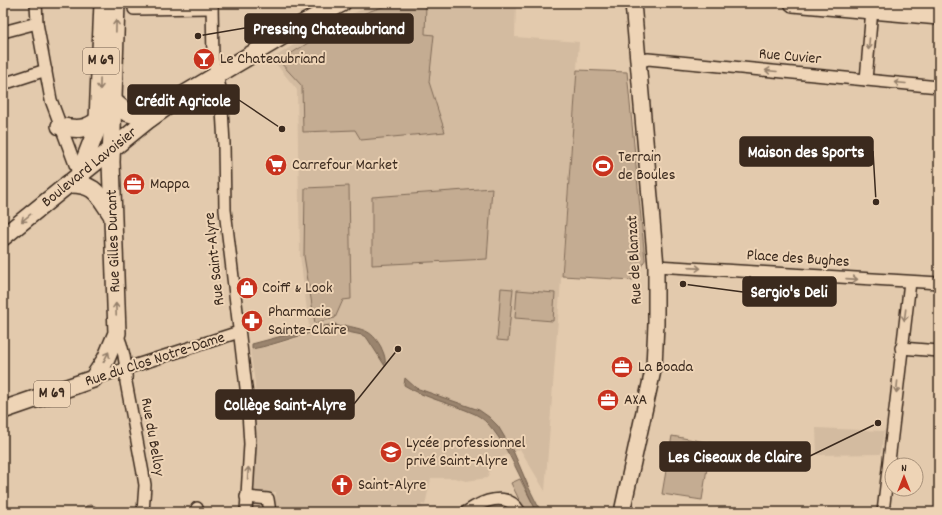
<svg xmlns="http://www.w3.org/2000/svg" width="942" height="515" font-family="Dekko,sans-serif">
  <rect width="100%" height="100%" fill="#e3caad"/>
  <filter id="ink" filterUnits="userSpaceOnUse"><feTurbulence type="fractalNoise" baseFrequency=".025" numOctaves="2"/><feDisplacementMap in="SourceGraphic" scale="8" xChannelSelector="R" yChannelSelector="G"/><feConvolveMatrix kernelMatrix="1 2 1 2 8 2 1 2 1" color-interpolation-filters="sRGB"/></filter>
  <g filter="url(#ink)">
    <g fill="#d3bba0">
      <polygon points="379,3 516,3 515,37 579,42 545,491 520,449 493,461 487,478 466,481 455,478 431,478 425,505 422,504 421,507 425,509 424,512 281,512 277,510 275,506 276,492 251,493 255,383 250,350 275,345 310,334 300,255 297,90 272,59 295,44 341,18"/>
      <polygon points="816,428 884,431 881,454 817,455"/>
    </g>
    <g fill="#c4ac92" stroke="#806b58">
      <path d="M400 3H426L425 34 434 35 429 82 445 132 361 140 355 130 303 132 302 86 279 61C318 37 355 11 400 3Z"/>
      <polygon points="577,70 627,72 645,260 633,280 562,276"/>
      <polygon points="349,186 351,299 343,300 335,318 315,323 304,256 305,188"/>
      <polygon points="492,188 487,259 372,265 372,197"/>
      <polygon points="501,288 513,289 508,341 497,340"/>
      <polygon points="517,290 555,293 553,321 515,318"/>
      <polygon points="672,436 711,443 702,500 662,494"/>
      <polygon points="520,479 537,512 525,512 511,483"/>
    </g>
    <g fill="#9a846e" stroke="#74604e">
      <path d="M336 324V329C308 330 281 344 252 349V344L312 328Z"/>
      <path d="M344 325C363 330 371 329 381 347 384 354 386 358 385 366L367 338 362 335 343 331Z"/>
      <path d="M405 378 416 388 479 410 489 417 498 426 514 453 529 488 541 512H537C524 487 501 426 475 414 451 403 426 399 404 385Z"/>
      <polygon points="90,505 95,506 98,512 83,512 86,506"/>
    </g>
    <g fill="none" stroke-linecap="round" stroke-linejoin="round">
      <polyline stroke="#74604e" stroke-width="3" points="333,326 347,329"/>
      <g stroke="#3b2a1e" stroke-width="14">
        <g id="street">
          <polyline points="36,3 37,23 51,100 79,175"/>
          <polyline points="212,3 213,60 221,92 224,144 225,210 247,396 250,444 246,512"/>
          <polyline points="134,9 212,8"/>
          <polyline points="3,32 37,23"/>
          <polyline points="639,62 648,59 939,87"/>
          <polyline points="866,80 872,9"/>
          <polyline points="3,84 46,70"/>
          <polyline points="656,266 939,283"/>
          <path d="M117 333C124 350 127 364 126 382L143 473 145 485 143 512"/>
          <polyline points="901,348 939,351"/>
          <polyline points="93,379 239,332"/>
          <polyline points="246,497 268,499 270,512"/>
          <polyline points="197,508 198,512"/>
          <path d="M466 512C482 501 507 490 520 512"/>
          <polyline points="883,512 910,282"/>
        </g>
      </g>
      <g stroke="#3b2a1e" stroke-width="18">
        <polyline id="secondary" points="622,512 654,366 656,324 656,266 633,3"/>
      </g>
      <g stroke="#3b2a1e" stroke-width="20">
        <g id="primary">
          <polyline points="793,3 939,16"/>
          <polyline points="113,101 126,112 149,119"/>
          <path d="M60 126C76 130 86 130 98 120"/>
          <polyline points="79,175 96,131 98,120 103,3"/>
          <path d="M68 184C95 183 98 194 112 215"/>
          <path id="s1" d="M3 237 149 119 180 97 306 22 342 3"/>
          <polyline points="3,410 93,379 106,359 117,333 111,162 116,3"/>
        </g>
      </g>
      <use href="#street" stroke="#eed4b6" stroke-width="11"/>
      <use href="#secondary" stroke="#eed4b6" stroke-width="15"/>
      <use href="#primary" stroke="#eed4b6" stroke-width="17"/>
    </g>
    <defs><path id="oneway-shaft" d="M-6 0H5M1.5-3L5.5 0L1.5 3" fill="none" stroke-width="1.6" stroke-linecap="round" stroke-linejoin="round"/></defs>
    <g stroke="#947f6a">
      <use href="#oneway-shaft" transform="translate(116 26) rotate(-89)"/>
      <use href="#oneway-shaft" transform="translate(869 44) rotate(95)"/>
      <use href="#oneway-shaft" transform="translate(771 71) rotate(-175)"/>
      <use href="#oneway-shaft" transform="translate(900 83) rotate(-175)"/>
      <use href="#oneway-shaft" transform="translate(100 84) rotate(91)"/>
      <use href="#oneway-shaft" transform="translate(26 218) rotate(141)"/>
      <use href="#oneway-shaft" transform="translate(695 268) rotate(4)"/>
      <use href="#oneway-shaft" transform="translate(852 279) rotate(4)"/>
      <use href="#oneway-shaft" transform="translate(116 309) rotate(-92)"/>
      <use href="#oneway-shaft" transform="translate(905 315) rotate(97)"/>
      <use href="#oneway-shaft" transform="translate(106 357) rotate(-63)"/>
      <use href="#oneway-shaft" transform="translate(897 387) rotate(96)"/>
      <use href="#oneway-shaft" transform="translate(248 473) rotate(-86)"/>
    </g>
  </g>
  <defs>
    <g id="bar-disc" transform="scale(1.15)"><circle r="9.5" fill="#c8321e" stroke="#eed4b6"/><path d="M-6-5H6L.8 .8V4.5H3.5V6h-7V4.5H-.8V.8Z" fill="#fff"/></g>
    <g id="supermarket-disc" transform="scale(1.15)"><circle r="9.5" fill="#c8321e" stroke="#eed4b6"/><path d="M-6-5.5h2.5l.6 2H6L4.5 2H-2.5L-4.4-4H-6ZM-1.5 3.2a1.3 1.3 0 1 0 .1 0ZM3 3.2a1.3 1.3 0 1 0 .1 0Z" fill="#fff"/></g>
    <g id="stadium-disc" transform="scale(1.15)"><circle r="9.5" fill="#c8321e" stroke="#eed4b6"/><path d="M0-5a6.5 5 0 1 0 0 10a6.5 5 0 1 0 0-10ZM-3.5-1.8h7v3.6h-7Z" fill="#fff"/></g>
    <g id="office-disc" transform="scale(1.15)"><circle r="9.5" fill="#c8321e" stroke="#eed4b6"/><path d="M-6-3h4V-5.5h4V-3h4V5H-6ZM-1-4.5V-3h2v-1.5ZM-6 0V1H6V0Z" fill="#fff"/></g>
    <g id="shop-disc" transform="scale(1.15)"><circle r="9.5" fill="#c8321e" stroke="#eed4b6"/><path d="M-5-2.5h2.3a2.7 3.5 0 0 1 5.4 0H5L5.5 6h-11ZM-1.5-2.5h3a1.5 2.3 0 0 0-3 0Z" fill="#fff"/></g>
    <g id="pharmacy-disc" transform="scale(1.15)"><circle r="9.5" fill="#c8321e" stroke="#eed4b6"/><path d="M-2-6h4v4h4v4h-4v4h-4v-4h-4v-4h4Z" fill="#fff"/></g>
    <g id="school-disc" transform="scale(1.15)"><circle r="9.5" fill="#c8321e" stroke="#eed4b6"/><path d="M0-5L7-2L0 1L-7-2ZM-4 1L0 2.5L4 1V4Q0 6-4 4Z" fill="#fff"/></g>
    <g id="church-disc" transform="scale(1.15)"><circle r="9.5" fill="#c8321e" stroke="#eed4b6"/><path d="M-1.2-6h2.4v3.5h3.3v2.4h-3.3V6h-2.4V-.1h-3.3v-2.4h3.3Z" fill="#fff"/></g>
  </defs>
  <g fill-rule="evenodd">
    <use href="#bar-disc" x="204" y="59"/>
    <use href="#supermarket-disc" x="276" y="165"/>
    <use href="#stadium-disc" x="603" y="166"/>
    <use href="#office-disc" x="134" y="184"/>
    <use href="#shop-disc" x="247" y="288"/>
    <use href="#pharmacy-disc" x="252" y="321"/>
    <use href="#office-disc" x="622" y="367"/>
    <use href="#office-disc" x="608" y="400"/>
    <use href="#school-disc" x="391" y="452"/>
    <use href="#church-disc" x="342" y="485"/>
  </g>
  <g text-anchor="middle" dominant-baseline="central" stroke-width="4" stroke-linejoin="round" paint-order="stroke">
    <g fill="#eed4b6" stroke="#715d4c" stroke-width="1">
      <rect x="83" y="48" width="36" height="26" rx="3"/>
      <rect x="34" y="381" width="36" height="26" rx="3"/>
    </g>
    <g font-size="15" font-weight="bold" fill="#3b2a1e">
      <text x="101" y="61">M 69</text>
      <text x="52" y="394">M 69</text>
    </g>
    <g font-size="16" fill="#3b2a1e" stroke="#eed4b6">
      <text transform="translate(790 57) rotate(5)">Rue Cuvier</text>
      <text stroke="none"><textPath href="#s1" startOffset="111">Boulevard Lavoisier</textPath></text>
      <text transform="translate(114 241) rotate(-92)">Rue Gilles Durant</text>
      <text transform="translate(215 259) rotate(-96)">Rue Saint-Alyre</text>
      <text transform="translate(798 259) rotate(4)">Place des Bughes</text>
      <text transform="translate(635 260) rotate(-93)">Rue de Blanzat</text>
      <text transform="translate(155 360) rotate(-18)">Rue du Clos Notre-Dame</text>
      <text transform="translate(152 437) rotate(80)">Rue du Belloy</text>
    </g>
    <g font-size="16" fill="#3b2a1e" stroke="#eed4b6" text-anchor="start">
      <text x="220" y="59">Le Chateaubriand</text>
      <text x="618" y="157">Terrain<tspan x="618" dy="18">de Boules</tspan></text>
      <text x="292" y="165">Carrefour Market</text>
      <text x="150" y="184">Mappa</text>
      <text x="262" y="288">Coiff &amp; Look</text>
      <text x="268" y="312">Pharmacie<tspan x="268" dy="18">Sainte-Claire</tspan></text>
      <text x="638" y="367">La Boada</text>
      <text x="624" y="400">AXA</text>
      <text x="406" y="443">Lycée professionnel<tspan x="406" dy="18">privé Saint-Alyre</tspan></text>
      <text x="358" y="485">Saint-Alyre</text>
    </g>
  </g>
  <path fill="none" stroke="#3b2a1e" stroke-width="1.5" d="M198 36L245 28M282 129L239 100M876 202L873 151M683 284L743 292M398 349L354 404M878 423L810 456"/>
  <g fill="#3b2a1e" stroke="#eed4b6" stroke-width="1.5">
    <circle cx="198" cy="36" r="4"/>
    <circle cx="282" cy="129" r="4"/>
    <circle cx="876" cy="202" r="4"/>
    <circle cx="683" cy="284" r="4"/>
    <circle cx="398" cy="349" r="4"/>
    <circle cx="878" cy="423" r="4"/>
  </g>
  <g fill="#3b2a1e" stroke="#3b2a1e" stroke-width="1.5">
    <rect x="245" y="14" width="168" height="29" rx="4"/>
    <rect x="128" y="85" width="111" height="29" rx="4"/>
    <rect x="740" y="137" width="133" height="29" rx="4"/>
    <rect x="743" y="277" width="93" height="29" rx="4"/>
    <rect x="216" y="390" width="138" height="29" rx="4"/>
    <rect x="660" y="442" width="150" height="29" rx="4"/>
  </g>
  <g font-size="17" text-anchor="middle" font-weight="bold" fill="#fff">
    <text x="329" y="34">Pressing Chateaubriand</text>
    <text x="183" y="106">Crédit Agricole</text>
    <text x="806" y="157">Maison des Sports</text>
    <text x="789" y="297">Sergio's Deli</text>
    <text x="285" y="410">Collège Saint-Alyre</text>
    <text x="735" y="462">Les Ciseaux de Claire</text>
  </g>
  <rect width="942" height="515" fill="none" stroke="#eed4b6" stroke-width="16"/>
  <rect x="8" y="8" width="926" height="499" fill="none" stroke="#3b2a1e" stroke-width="1.5" filter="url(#ink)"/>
  <g transform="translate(904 477)"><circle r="19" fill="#eed4b6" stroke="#a69079"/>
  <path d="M0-3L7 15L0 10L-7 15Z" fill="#c8321e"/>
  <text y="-6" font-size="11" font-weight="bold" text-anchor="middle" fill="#3b2a1e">N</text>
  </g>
</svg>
